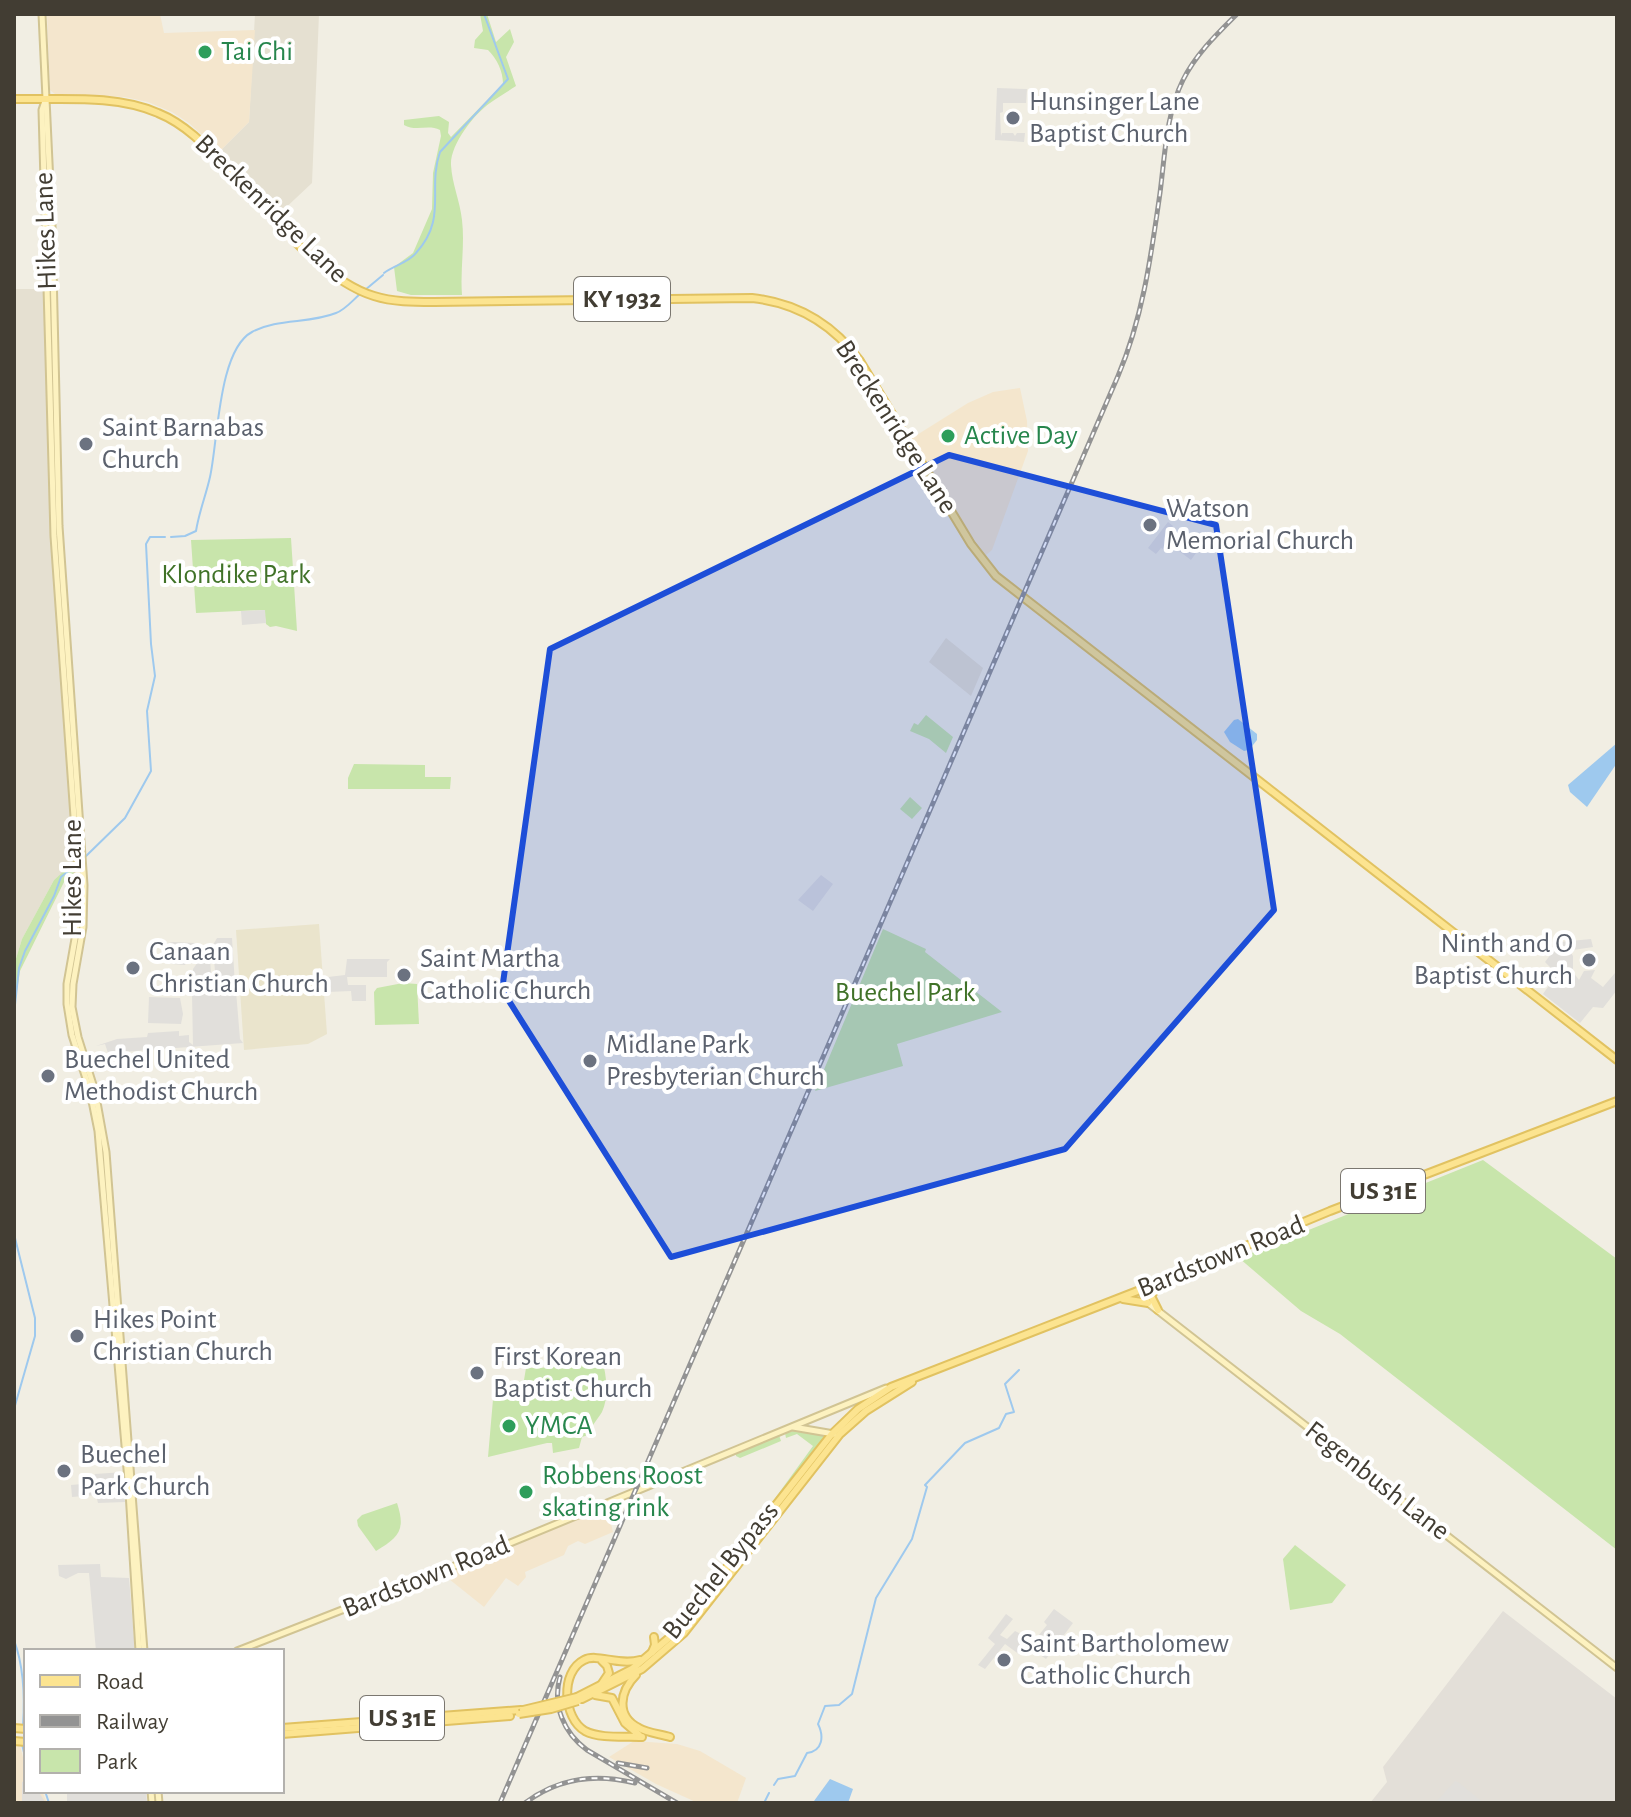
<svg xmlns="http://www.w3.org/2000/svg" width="1631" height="1817" font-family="'Alegreya Sans',sans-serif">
  <rect width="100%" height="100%" fill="#f1eee3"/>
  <g fill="#e5e0d1">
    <polygon points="255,14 319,14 312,183 279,214 220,151 249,122"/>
    <polygon points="14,289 46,289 52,540 75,861 54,880 22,939 14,965"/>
    <polygon points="946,638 983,668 971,696 929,662"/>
  </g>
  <g fill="#f4e6cd">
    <polygon points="47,14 160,14 164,33 255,30 249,122 220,151 189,123 172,112 148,102 125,97 55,94 50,90"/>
    <polygon points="1020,388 1027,421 1028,451 992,550 986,555 971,535 912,438 968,403 993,392"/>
    <polygon points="607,1507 613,1532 585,1544 578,1541 568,1546 564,1555 525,1572 526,1577 518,1586 506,1578 484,1607 444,1575"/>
    <polygon points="634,1741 677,1744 700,1751 746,1778 737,1803 698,1803 656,1784 609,1757"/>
    <polygon points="14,1746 20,1746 26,1769 26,1791 42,1791 47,1803 14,1803"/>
  </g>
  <polygon fill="#e3dfd8" points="1503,1611 1617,1699 1617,1803 1370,1803 1387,1782 1383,1767"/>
  <polygon fill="#eae4cc" points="319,924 327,1034 308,1044 244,1050 236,930"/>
  <g fill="#c8e5ab">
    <path d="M480 14H487L496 42 510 29 514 42 506 57 516 86C507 92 498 97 490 103 474 114 450 145 451 165 452 184 460 201 462 220 465 245 460 270 462 295H411L397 291 394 267 413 253 432 209 433 173 441 136 440 130C428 124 416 132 404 125V120L439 116 449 122 448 133 451 137 503 84C503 71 497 59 488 50L474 48 475 40 483 31Z"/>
    <polygon points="291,538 297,631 276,626 270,627 266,624 264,610 196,613 191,540"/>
    <polygon points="926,715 953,737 946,753 929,739 910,731 914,723 918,725"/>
    <polygon points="354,764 425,765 425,777 451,777 450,789 348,789 348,778"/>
    <polygon points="910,797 922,808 912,819 900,809"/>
    <polygon points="75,861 75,873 65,880 20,971 15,1005 14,1126 14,965 22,939 54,880"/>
    <polygon points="883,929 926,949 925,952 1002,1012 897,1044 903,1066 815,1091"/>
    <polygon points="1458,966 1465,983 1450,987 1444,973"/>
    <polygon points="403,983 417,984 419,1024 375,1025 374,992 377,988"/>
    <polygon points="1483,1160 1617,1259 1617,1550 1340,1334 1301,1311 1239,1258"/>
    <path d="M599 1351C606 1367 610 1396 602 1412 597 1420 591 1426 588 1435L582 1437 579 1448 553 1453 552 1443H547L488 1457 494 1388 524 1380 526 1368H542Z"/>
    <polygon points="798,1430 823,1434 825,1438 768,1508 813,1446 797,1434 786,1438 785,1433"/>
    <polygon points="779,1435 781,1441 740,1458 736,1456 736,1453"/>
    <path d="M397 1503C406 1530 399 1537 376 1551L358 1526 357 1520 362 1515Z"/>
    <polygon points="1295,1545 1346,1585 1332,1603 1290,1610 1283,1559"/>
  </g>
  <g fill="#e1dfdb">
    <polygon points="997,88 1027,89 1026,103 1003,103 1003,112 1000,113 1001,136 1002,133 1013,133 1015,136 1017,133 1025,133 1024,142 995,140"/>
    <polygon points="1168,522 1173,526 1169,532 1196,553 1191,560 1171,545 1166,551 1161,548 1156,554 1148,548"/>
    <polygon points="265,610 266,623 242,625 241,611"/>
    <polygon points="821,875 833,884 813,911 798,900"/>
    <polygon points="217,938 232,938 235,985 216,986 213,945"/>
    <polygon points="1591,939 1593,947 1573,950 1571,953 1573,956 1573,972 1579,980 1584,971 1595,970 1591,978 1603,987 1615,973 1617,975 1617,990 1603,1008 1593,1007 1580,1023 1543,994 1557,974 1545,962 1560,942"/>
    <polygon points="173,942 195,943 185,965 172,964 163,958 163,944"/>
    <polygon points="209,946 212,986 193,988 193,969"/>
    <polygon points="347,959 390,959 387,962 387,977 347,977 348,985 366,985 366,1001 352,1001 351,991 328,992 328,977 345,975"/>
    <polygon points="236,991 240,1039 243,1043 108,1053 105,1044 96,1046 117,1039 147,1037 148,1033 179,1031 179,1036 189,1035 189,1042 193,1045 192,994"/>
    <polygon points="149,997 180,998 183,1014 181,1024 148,1023"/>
    <polygon points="124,1472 125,1502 98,1503 96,1495 72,1497 71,1485 93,1483 95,1474"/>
    <polygon points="100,1564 101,1577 129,1578 135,1651 96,1651 89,1573 78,1573 66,1579 59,1576 58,1565"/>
    <polygon points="1054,1609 1073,1623 1046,1659 1036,1652 1038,1649 1035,1647 1028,1656 1022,1652 1020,1655 1005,1644 985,1669 978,1665 995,1644 988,1638 1006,1614 1013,1619 1000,1635 1007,1639 1015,1631 1034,1641 1047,1625 1044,1622"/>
    <polygon points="26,1780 26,1791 38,1791 46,1803 22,1803 22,1782"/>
    <polygon points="1455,1781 1458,1782 1484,1803 1435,1803"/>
    <polygon points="67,1791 110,1791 111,1794 146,1791 147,1803 67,1803"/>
  </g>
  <g fill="#9ec9ee">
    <polygon points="1238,719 1257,734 1257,740 1249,750 1244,751 1230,742 1224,732 1234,720"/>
    <polygon points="1617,743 1617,763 1587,807 1570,792 1568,785"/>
    <polygon points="830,1779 853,1789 848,1803 817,1803 814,1801"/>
  </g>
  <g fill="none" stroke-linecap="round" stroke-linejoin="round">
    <g stroke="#9ec9ee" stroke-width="2">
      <path d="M384 273C394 265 408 263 416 253 448 218 427 189 440 152L508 79 484 14"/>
      <polyline points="365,290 383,275"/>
      <path d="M171 537 185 536 196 531C199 512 206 495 210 477 218 442 218 350 252 332 278 318 309 324 336 313 345 310 353 300 360 294"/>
      <polyline points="84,858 125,818 151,771 147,711 155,676 151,644 146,544 150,537 165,537"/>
      <polyline points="14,1014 19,968 25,951 54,896 61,877 76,865"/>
      <polyline points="14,1063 14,1070"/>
      <polyline points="14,1234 35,1318 35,1336 14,1409"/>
      <path d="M14 1640C24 1667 25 1697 23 1726"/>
      <polyline points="22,1744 26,1761"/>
      <path d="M774 1785 778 1779 795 1776 807 1753C823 1751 824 1736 818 1724L825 1706 839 1705 852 1694 876 1598 912 1539 927 1487 925 1485 965 1443 999 1428 1006 1414 1014 1412 1005 1384 1019 1370"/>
      <polyline points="45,1791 49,1803"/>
      <polyline points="764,1803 769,1793"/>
    </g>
    <g stroke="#d1c493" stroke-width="9">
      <g id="secondary">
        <polyline points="42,14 52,226 59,526 84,885 83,927 73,984 72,1007 78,1037 95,1091 106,1152 144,1651"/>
        <polyline points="45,101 42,110 54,536 79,887 76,933 67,984 67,1004 72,1035 90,1091 98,1131 129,1492 139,1651"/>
        <polyline points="1140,1290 1148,1303 1166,1317 1617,1668"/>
        <polyline points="793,1427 834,1434"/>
        <polyline points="237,1651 452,1567 886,1388"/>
        <polyline points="151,1791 152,1803"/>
        <polyline points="158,1791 159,1803"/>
      </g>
    </g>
    <g stroke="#e1c261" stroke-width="10">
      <g id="primary">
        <path d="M14 99C60 100 115 94 158 113 185 124 205 145 224 165 263 206 320 280 374 296 393 302 413 302 434 302L752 298C798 303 833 324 860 361L971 544 996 576 1617 1060"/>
        <polyline points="1123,1299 1148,1303"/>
        <polyline points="1158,1310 1151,1296 1160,1283"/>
        <polyline points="652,1652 655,1645 654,1637"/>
        <path d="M640 1660C618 1666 597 1653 584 1660 560 1672 563 1718 585 1731 600 1739 625 1736 642 1737"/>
        <path d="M636 1675C620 1691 615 1716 639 1728 648 1733 660 1734 670 1737"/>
        <polyline points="601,1685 609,1673 607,1666 602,1661"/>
        <polyline points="595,1695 612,1698 625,1723 639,1735"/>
        <polyline points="577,1697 632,1669 676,1632 831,1435 858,1409 891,1387 1140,1290 1330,1211 1617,1101"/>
        <polyline points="582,1699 642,1669 684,1633 840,1434 866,1411 912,1382"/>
        <polyline points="14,1728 26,1729"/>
        <polyline points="282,1728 521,1710"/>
        <polyline points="282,1734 510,1716"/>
        <polyline points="14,1741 26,1742"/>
      </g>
    </g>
    <use href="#secondary" stroke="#fdf2c0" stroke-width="5"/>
    <use href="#primary" stroke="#fce490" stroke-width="6"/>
    <g stroke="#939393" stroke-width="5">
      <g id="rail">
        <path d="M560 1677C552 1706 564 1733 587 1750L677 1803"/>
        <polyline points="618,1763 647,1768"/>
        <path d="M500 1803 1118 376C1143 317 1151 256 1160 193 1165 155 1166 114 1183 80 1196 54 1217 34 1237 14"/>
        <path d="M525 1803C558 1778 595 1773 635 1783"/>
      </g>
    </g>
    <use href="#rail" stroke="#fff" stroke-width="2" stroke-dasharray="6" stroke-linecap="butt"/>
    <g stroke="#e1c261" stroke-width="10" stroke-linecap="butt">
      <g id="primary-bridge">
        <polyline points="523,1710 577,1697"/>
        <polyline points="519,1714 551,1709 578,1701"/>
      </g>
    </g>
    <use href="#primary-bridge" stroke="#fce490" stroke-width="6"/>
  </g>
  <path fill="#1d4ed8" fill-opacity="0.2" stroke="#1d4ed8" stroke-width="6" stroke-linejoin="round" d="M949 455 1216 525 1274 910 1065 1149 671 1257 502 990 550 649Z"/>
  <g fill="#2e9e5b" stroke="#fff" stroke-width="3">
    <circle cx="205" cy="52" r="8"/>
    <circle cx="948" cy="436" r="8"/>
    <circle cx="509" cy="1426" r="8"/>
    <circle cx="526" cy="1492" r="8"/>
  </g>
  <g fill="#6b7280" stroke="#fff" stroke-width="3">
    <circle cx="1013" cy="118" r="8"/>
    <circle cx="86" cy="444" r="8"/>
    <circle cx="1150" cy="525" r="8"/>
    <circle cx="1589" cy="960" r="8"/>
    <circle cx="133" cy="968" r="8"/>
    <circle cx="404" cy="975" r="8"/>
    <circle cx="590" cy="1061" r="8"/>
    <circle cx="48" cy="1076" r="8"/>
    <circle cx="77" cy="1336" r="8"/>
    <circle cx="477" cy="1373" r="8"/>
    <circle cx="64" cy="1471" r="8"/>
    <circle cx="1004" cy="1660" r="8"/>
  </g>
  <g text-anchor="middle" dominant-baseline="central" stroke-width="8" stroke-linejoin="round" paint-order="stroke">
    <g fill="#fff" stroke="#7b7770" stroke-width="2">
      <rect x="574" y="277" width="96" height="44" rx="6"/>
      <rect x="1341" y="1169" width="84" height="44" rx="6"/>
      <rect x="360" y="1696" width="84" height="44" rx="6"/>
    </g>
    <g font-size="26" font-weight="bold" fill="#423d33">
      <text x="622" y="299">KY 1932</text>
      <text x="1383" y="1191">US 31E</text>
      <text x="402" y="1718">US 31E</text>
    </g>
    <g font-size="28" fill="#27864d" stroke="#fff" text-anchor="start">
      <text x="221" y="52">Tai Chi</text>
      <text x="964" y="436">Active Day</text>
      <text x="525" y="1426">YMCA</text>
      <text x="542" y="1476">Robbens Roost<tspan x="542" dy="32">skating rink</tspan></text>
    </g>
    <g font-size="28" fill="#5b616d" stroke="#fff" text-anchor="start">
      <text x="1029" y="102">Hunsinger Lane<tspan x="1029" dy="32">Baptist Church</tspan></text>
      <text x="102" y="428">Saint Barnabas<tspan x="102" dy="32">Church</tspan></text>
      <text x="1166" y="509">Watson<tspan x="1166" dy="32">Memorial Church</tspan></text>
      <text x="1573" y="944" text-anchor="end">Ninth and O<tspan x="1573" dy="32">Baptist Church</tspan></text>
      <text x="149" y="952">Canaan<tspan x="149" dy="32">Christian Church</tspan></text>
      <text x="420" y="959">Saint Martha<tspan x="420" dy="32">Catholic Church</tspan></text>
      <text x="606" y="1045">Midlane Park<tspan x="606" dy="32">Presbyterian Church</tspan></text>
      <text x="64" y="1060">Buechel United<tspan x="64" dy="32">Methodist Church</tspan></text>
      <text x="93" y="1320">Hikes Point<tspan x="93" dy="32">Christian Church</tspan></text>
      <text x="493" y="1357">First Korean<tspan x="493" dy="32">Baptist Church</tspan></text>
      <text x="80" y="1455">Buechel<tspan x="80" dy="32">Park Church</tspan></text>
      <text x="1020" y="1644">Saint Bartholomew<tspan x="1020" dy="32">Catholic Church</tspan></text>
    </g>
    <g font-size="28" fill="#423d33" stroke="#fff">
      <text transform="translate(271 209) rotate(44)">Breckenridge Lane</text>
      <text transform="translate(46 231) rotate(-92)">Hikes Lane</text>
      <text transform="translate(896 427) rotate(57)">Breckenridge Lane</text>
      <text transform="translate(73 878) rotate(-90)">Hikes Lane</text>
      <text transform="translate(1221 1257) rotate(-22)">Bardstown Road</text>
      <text transform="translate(1377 1481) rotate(38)">Fegenbush Lane</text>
      <text transform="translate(721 1571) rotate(-51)">Buechel Bypass</text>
      <text transform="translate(426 1577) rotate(-22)">Bardstown Road</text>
    </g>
    <g font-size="28" fill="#407228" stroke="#fff">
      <text x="236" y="575">Klondike Park</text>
      <text x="905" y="993">Buechel Park</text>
    </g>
  </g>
  <rect width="1631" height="1817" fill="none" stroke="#423d33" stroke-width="32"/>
  <rect x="24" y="1649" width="260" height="144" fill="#ffffff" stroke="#b3b1ad" stroke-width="2"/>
  <rect x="40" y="1675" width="40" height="12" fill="#fce490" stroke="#b3b1ad" stroke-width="2"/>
  <text x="96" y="1689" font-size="24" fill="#423d33">Road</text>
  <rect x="40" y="1715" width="40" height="12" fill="#939393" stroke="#b3b1ad" stroke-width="2"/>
  <text x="96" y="1729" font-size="24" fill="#423d33">Railway</text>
  <rect x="40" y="1749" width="40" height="24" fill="#c8e5ab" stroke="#b3b1ad" stroke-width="2"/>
  <text x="96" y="1769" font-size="24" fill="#423d33">Park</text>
</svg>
